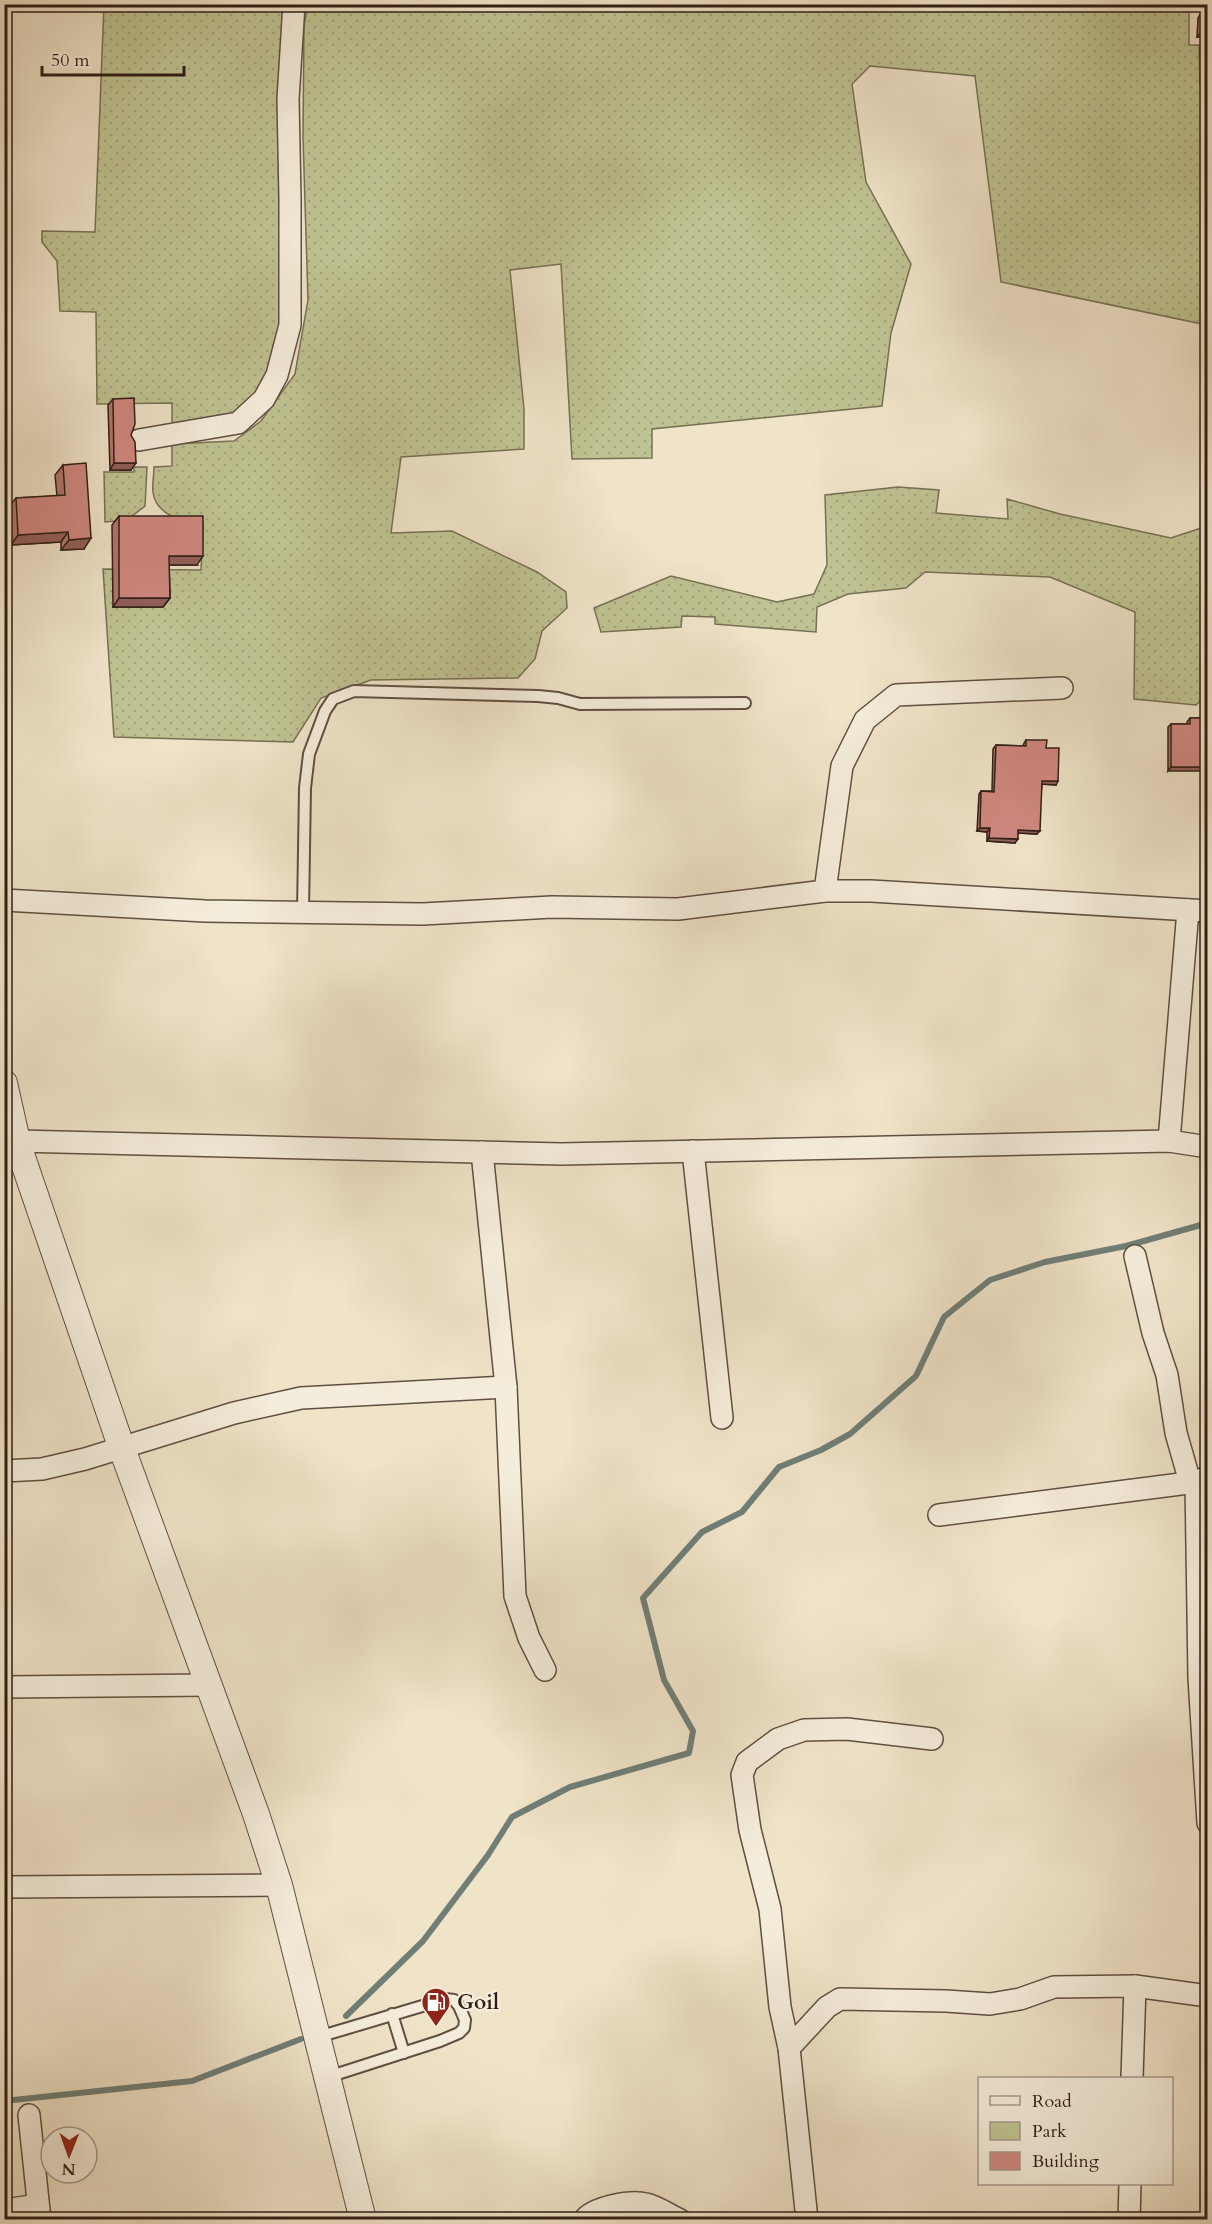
<svg xmlns="http://www.w3.org/2000/svg" width="1212" height="2224" font-family="Cardo,serif">
  <defs>
    <pattern id="green-dots" width="8" height="8" patternUnits="userSpaceOnUse" patternTransform="scale(1.5)"><rect width="8" height="8" fill="#bfc292"/><path d="M2 2h.1M6 6h.1" fill="none" stroke="#a4a67d" stroke-width="1.8" stroke-linecap="round"/></pattern>
  </defs>
  <rect width="100%" height="100%" fill="#efe3c8"/>
  <filter id="stains"><feTurbulence type="fractalNoise" baseFrequency=".00333" numOctaves="4"/><feColorMatrix values="0 0 0 0 .2 0 0 0 0 .09 0 0 0 0 .02 0 0 0 .5 -.17"/></filter>
  <radialGradient id="worn" r=".72"><stop offset=".6" stop-color="#630" stop-opacity="0"/><stop offset="1" stop-color="#630" stop-opacity=".3"/></radialGradient>
  <g fill="url(#green-dots)" stroke="#787054" stroke-width="1.5">
    <polygon points="104,5 291,5 285,323 260,395 231,418 175,426 172,421 172,403 97,404 96,312 60,311 57,261 42,242 42,231 95,232"/>
    <path d="M308 5H1207V10L1189 11V45H1199L1200 84H1207V325L1001 282 975 76 870 66 852 84 866 182 911 264 891 333 882 406 652 429V458L572 459 561 264 510 270 524 409V449L401 457 391 533 452 531 537 572 566 592 567 608 542 631 535 659 518 678 371 680 321 698 293 742 114 737 103 569 201 570 203 525C183 521 156 516 153 492 152 484 154 475 154 467L172 466V444L234 441 261 421 295 374 308 300 303 137 304 25Z"/>
    <polygon points="134,467 147,467 145,506 127,520 105,522 104,472 134,472"/>
    <polygon points="898,487 939,490 936,513 1008,519 1007,499 1060,514 1171,538 1207,526 1207,695 1196,705 1134,699 1135,612 1050,577 925,572 906,588 848,594 817,607 816,632 715,624 715,617 682,616 681,627 601,632 594,608 671,576 777,602 814,594 827,565 825,495"/>
  </g>
  <g fill="none" stroke-linecap="round" stroke-linejoin="round">
    <g stroke="#707e76" stroke-width="6">
      <polyline points="346,2016 423,1941 488,1855 512,1817 570,1787 689,1753 693,1731 664,1680 643,1598 702,1532 742,1512 779,1467 821,1450 850,1434 916,1376 944,1317 990,1280 1045,1262 1126,1246 1208,1223"/>
      <polyline points="4,2101 192,2081 301,2039"/>
    </g>
    <g stroke="#604f42" stroke-width="14">
      <g id="service">
        <polyline points="303,912 305,788 309,754 325,711 333,699 354,691 538,696 558,698 580,704 745,703"/>
        <polyline points="392,2014 404,2053"/>
        <polyline points="318,2037 446,1999 454,2000 459,2006 465,2020 464,2028 459,2033 440,2041 328,2077"/>
      </g>
    </g>
    <g stroke="#604f42" stroke-width="24">
      <g id="minor">
        <polyline points="139,440 238,423 264,399 277,375 290,325 290,199 288,99 294,4"/>
        <polyline points="825,891 842,766 865,720 896,695 1062,688"/>
        <polyline points="4,900 205,911 423,914 552,907 678,909 825,891 871,891 1208,911"/>
        <polyline points="17,1141 561,1154 1169,1141 1208,1147"/>
        <polyline points="1169,1141 1188,910"/>
        <polyline points="693,1151 722,1418"/>
        <polyline points="482,1152 506,1387 515,1596 529,1638 545,1670"/>
        <polyline points="1135,1256 1153,1333 1167,1375 1176,1433 1190,1482"/>
        <polyline points="4,1471 42,1469 85,1459 234,1413 301,1398 506,1387"/>
        <polyline points="1196,1482 1199,1678 1208,1823"/>
        <polyline points="939,1515 1196,1482 1207,1477"/>
        <polyline points="4,1687 208,1685"/>
        <polyline points="4,1887 279,1885"/>
        <polyline points="789,2048 827,2007 840,1999 946,2001 990,2004 1020,1999 1054,1987 1135,1986 1208,1996"/>
        <polyline points="1132,2078 1135,1986"/>
        <polyline points="29,2115 40,2220"/>
        <polyline points="4,2210 38,2205"/>
        <path d="M584 2220C593 2207 631 2200 646 2204 657 2206 669 2215 680 2220"/>
        <polyline points="807,2220 789,2048 780,2007 770,1909 750,1830 742,1775 747,1762 778,1739 804,1730 847,1729 932,1739"/>
        <polyline points="1129,2220 1130,2184"/>
      </g>
    </g>
    <g stroke="#604f42" stroke-width="28">
      <polyline id="tertiary" points="4,1083 17,1141 23,1160 121,1446 256,1814 279,1885 363,2220"/>
    </g>
    <use href="#service" stroke="#f5eddb" stroke-width="10"/>
    <use href="#minor" stroke="#f5eddb" stroke-width="21"/>
    <use href="#tertiary" stroke="#f5eddb" stroke-width="26"/>
  </g>
  <g fill="#b2746d" stroke="#301e15" stroke-width="1.5">
    <polygon points="1204,8 1208,8 1208,38 1197,37 1198,18"/>
    <polygon points="113,399 131,435 131,470 110,470 108,405"/>
    <polygon points="63,465 84,549 61,550 61,542 11,545 8,508 16,498 57,496 55,475"/>
    <polygon points="119,516 197,565 169,565 170,598 163,607 113,607 112,525"/>
    <polygon points="1190,718 1208,718 1168,771 1168,727 1171,724 1187,724 1187,722"/>
    <polygon points="1026,740 1046,748 1056,785 1042,784 1037,834 1018,833 1015,843 987,841 987,832 977,831 979,794 981,791 992,791 993,749 996,745 1023,746 1024,743"/>
  </g>
  <g fill="#915e59" stroke="#301e15" stroke-width="1.5">
    <polygon points="1204,28 1208,28 1208,38 1197,37"/>
    <polygon points="114,463 136,463 131,470 110,470"/>
    <polygon points="68,532 61,542 11,545 18,535"/>
    <polygon points="91,538 84,549 61,550 69,540"/>
    <polygon points="169,556 203,556 197,565 163,565"/>
    <polygon points="119,598 170,598 163,607 113,607"/>
    <polygon points="1171,767 1208,767 1208,771 1168,771"/>
    <polygon points="1042,781 1058,781 1056,785 1040,784"/>
    <polygon points="980,828 990,828 987,832 977,831"/>
    <polygon points="1018,830 1040,831 1037,834 1016,833"/>
    <polygon points="989,838 1018,839 1015,843 987,841"/>
  </g>
  <g fill="#cf877f" stroke="#301e15" stroke-width="1.5">
    <rect x="1204" y="8" width="4" height="20"/>
    <polygon points="134,398 135,424 131,435 135,442 136,463 114,463 113,399"/>
    <polygon points="86,463 91,538 69,540 68,532 18,535 16,498 65,495 63,465"/>
    <polygon points="119,516 203,516 203,556 169,556 170,598 119,598"/>
    <polygon points="1190,718 1208,718 1208,767 1171,767 1171,724 1190,724"/>
    <polygon points="1026,740 1047,740 1046,748 1059,748 1058,781 1042,781 1040,831 1018,830 1018,839 989,838 990,828 980,828 981,791 994,792 996,745 1026,746"/>
  </g>
  <defs>
    <g id="fuel-pin" transform="scale(1.5)"><path d="M0 17L-7.5 6A9.5 9.5 0 1 1 7.5 6Z" fill="#8f2418" stroke="#f5eddb"/><path d="M-5.5-6h7V0h2V4h1.3V-2.5L3-4.5l.8-.8L6-3V5H2.5V1h-1V6h-7ZM-4.2-4.7v3.2H.2V-4.7Z" fill="#fff"/></g>
  </defs>
  <g fill-rule="evenodd">
    <use href="#fuel-pin" x="436" y="2002"/>
  </g>
  <g text-anchor="middle" dominant-baseline="central" stroke-width="4.5" stroke-linejoin="round" paint-order="stroke">
    <g font-size="21" font-weight="bold" fill="#301e15" stroke="#f5eddb" text-anchor="start">
      <text x="457" y="2002">Goil</text>
    </g>
  </g>
  <rect width="1212" height="2224" fill="none" stroke="#efe3c8" stroke-width="24"/>
  <rect x="6" y="6" width="1200" height="2212" fill="none" stroke="#301e15" stroke-width="3"/>
  <rect x="12" y="12" width="1188" height="2200" fill="none" stroke="#301e15" stroke-width="1.5"/>
  <rect x="978" y="2077" width="195" height="108" fill="#f5eddb" stroke="#a69a8c" stroke-width="1.5"/>
  <rect x="990" y="2096" width="30" height="9" fill="#f5eddb" stroke="#a69a8c" stroke-width="1.5"/>
  <text x="1032" y="2107" font-size="18" fill="#301e15">Road</text>
  <rect x="990" y="2122" width="30" height="18" fill="#bfc292" stroke="#a69a8c" stroke-width="1.5"/>
  <text x="1032" y="2137" font-size="18" fill="#301e15">Park</text>
  <rect x="990" y="2152" width="30" height="18" fill="#cf877f" stroke="#a69a8c" stroke-width="1.5"/>
  <text x="1032" y="2167" font-size="18" fill="#301e15">Building</text>
  <g transform="translate(69 2155) rotate(181)"><circle r="28" fill="#f5eddb" stroke="#a69a8c" stroke-width="1.5"/>
  <path d="M0-4.5L10 22L0 15L-10 22Z" fill="#8f2418"/>
  <text y="-9" font-size="16" font-weight="bold" text-anchor="middle" fill="#301e15">N</text>
  </g>
  <path d="M42 66v9h142v-9" fill="none" stroke="#301e15" stroke-width="3"/>
  <text x="51" y="66" font-size="18" fill="#301e15" stroke="#f5eddb" stroke-width="4.5" paint-order="stroke">50 m</text>
  <rect width="100%" height="100%" filter="url(#stains)"/>
  <rect width="100%" height="100%" fill="url(#worn)"/>
</svg>
